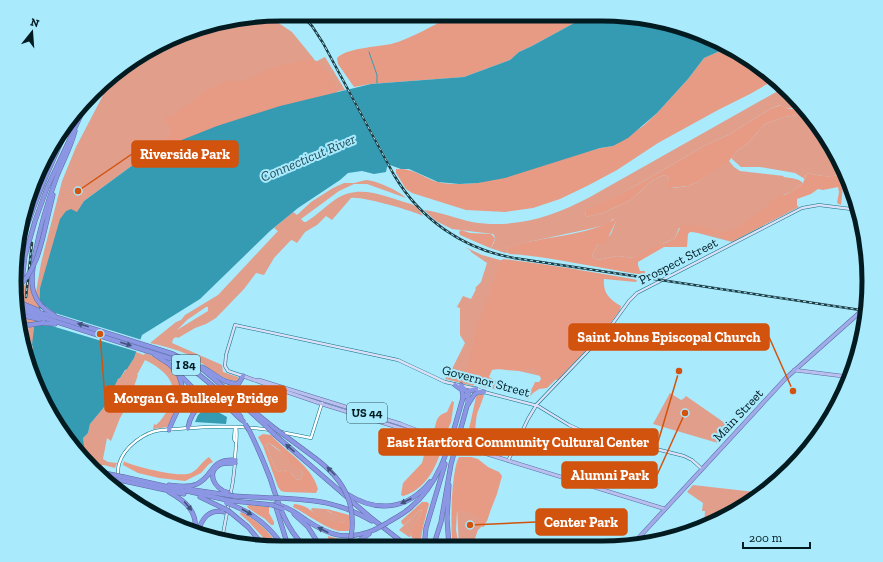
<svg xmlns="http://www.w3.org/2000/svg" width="883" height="562" font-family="'Zilla Slab',serif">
  <rect width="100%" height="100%" fill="#a9eafd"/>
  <g fill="#e09e8b" fill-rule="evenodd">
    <polygon points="268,16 292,32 314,59 315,62 325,57 345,90 324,94 174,143 147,156 138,152 139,159 137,162 84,201 46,270 40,288 39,307 34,327 31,368 25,354 29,323 20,321 20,317 30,319 21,302 23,287 31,277 35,298 41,263 62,181 76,147 112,78 132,59 195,28"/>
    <path d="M785 87 799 103 793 108H786L780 105 770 109 728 135 706 145 637 185 585 212 586 217 603 213 631 200 653 180 664 175 667 176 673 188 688 186 698 182 727 161H729L734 167 740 171 784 176 783 177C790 178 798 178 803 183L791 192 783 195 799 207 732 242 679 228 675 238 633 258 618 256 597 260 592 256 597 245 602 243 611 234 616 221 613 219 608 224 589 229 528 242 508 248 506 252 507 253H505L490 248C493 247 495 240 495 237L493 234 452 229 436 221 424 210C437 211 458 219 472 222 514 229 553 217 590 197Z"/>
    <path d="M806 110C820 125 838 153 845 172 833 179 821 176 808 173L805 176V179L795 173 760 167H741L732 159V157L737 151 747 144 765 124 785 117 797 115Z"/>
    <path d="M366 180C377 181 398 190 406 198L367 184H354L339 191 301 219 304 222H306C317 215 326 206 336 199 359 183 387 197 411 204L417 207 423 216C413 211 362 196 351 198L332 220 326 216 317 225 305 232 297 243 292 240 290 241 274 258 264 275 256 273 244 289 216 318 206 324 195 328 178 338 176 337 173 339 172 343 222 365 223 372 238 377 239 379 238 381C222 382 203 362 189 355 176 349 163 346 150 343L176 322 181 320 185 315 218 295 278 231 274 228 293 212 297 215 311 202 333 188 344 183H354ZM206 307H208V311L177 330 187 320Z"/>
    <polygon points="465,247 482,255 500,260 566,275 621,309 606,329 558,380 488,364 473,386 445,379 450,370 452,369 465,343 460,335 460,308 457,307 463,296 471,299 476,289 475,288 481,282 487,263 471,252 471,251"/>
    <path d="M136 352 144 355 145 353C184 367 191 394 167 427L153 429 154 424 156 425C161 421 164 415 168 410 181 385 167 371 145 360L137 375H138L133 389 135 392 120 418 111 441 107 438 103 459 108 462 117 463 115 468 104 465 97 466 95 471 81 454 84 445 83 438 88 433 90 424 105 406 118 379 120 378 132 361Z"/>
    <polygon points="670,393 681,400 683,399 686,396 732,428 718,443 653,424"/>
    <path d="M268 443C274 445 300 469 303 474L301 479 297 480 292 474 285 470 280 472 276 470 266 445Z"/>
    <polygon points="693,485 755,492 762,495 720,521 704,526 705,511 702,511 703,503 687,492"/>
    <polygon points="457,507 490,512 487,521 478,530 472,547 459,547"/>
    <path d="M312 508 326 509 329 512 343 518 345 522C332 526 320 519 311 510Z"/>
    <path d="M420 510 422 511C419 520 414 528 410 537H409L399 530Z"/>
  </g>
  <g fill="#e89b84" fill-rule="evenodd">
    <path d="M456 15 587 16 532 46 519 52 510 60 464 77 371 84 354 87 338 64 337 58C346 48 377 47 391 44 411 39 436 23 456 15Z"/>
    <path d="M729 47 776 79 750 94 718 110 658 143 617 170 589 185 560 199 533 208 505 212 466 210 412 193 406 189 396 173V169C415 168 421 177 438 182 450 185 465 184 478 183L600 148 613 146 643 126 657 113 688 79 704 58Z"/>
    <path d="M311 59C321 60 335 82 338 92L167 149 165 138 170 134V125L165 121 164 118 174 114 198 97 207 90 213 88 223 81H247L260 73 279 66Z"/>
    <polygon points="799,103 805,110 797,115 785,117 765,124 747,144 737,151 729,161 698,182 688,186 670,188 667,185 669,180 667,176 664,175 653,180 631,200 603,213 586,217 585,212 587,210 637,185 706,145 728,135 770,109 781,105 786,108 792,109"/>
    <path d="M845 172 848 181 843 186 841 205 837 203 839 192 838 187 823 190 818 189 811 194 797 199V207L744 235 732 240 726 239 719 234 690 232 688 234 687 247H664L638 262V265L640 271H645V275C600 269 556 257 510 254L506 252 508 248C542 235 583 238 615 219L616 221 607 240 604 243 597 245 592 256 597 260 618 256 633 258 650 248 665 243 675 238 681 226 696 225 720 232 731 231 741 226 751 217 761 212 772 200 791 192 803 183 806 175 808 173C821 176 833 179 845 172Z"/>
    <polygon points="461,230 470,233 491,234 495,238 492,246 490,248 460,235 459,232"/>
    <path d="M503 259C547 264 590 272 633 279L637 280 636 282 604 279C603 293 609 299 621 306V307L608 326 579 357 547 388 539 389 533 393 528 399 525 398C529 394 533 387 535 382H539L541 379 538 371 533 367C529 367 526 369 523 370 513 373 501 367 492 370L489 377 501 384 500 390 482 387 463 378 469 363 476 330 501 261Z"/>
    <path d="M480 394 484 395C482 402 479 408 477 414 475 424 476 435 471 444L463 442V436L469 429 476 397Z"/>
    <path d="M452 401 454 402 451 422 445 436 439 435 434 431C437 420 436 416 447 412Z"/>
    <path d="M263 434 271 435C286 452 312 466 318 489L316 493 285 492 281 491 278 487 263 446 258 437ZM268 443C279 447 285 458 293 465 297 469 300 469 303 474L301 479 297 480 290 472 284 470 280 472 276 470 266 445Z"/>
    <path d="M430 442 439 445 442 448C436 468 425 490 403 496L401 495 403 483 422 463 427 444Z"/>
    <path d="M209 457 213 462 209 464 201 473 185 481 159 478 138 473 123 465 124 461 125 462C138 467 179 478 191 473 199 469 202 461 209 457Z"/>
    <path d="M459 457H471L478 459 488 467 499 472 502 476 497 494 484 527 479 526 475 522 480 519C476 513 464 509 457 511L456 530 459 547H453C450 530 451 471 459 457Z"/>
    <path d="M422 502H427L429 504 423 527 421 538 419 540 412 538 411 535C413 526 420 519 422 510H420L404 525 402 524 401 521Z"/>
    <path d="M294 504C313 505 317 522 336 522 340 522 341 523 345 522 342 515 331 515 326 509H327L349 515 350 518 349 530 348 531C345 531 342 531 339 531 327 529 305 513 293 507Z"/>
    <polygon points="249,505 269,507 269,513 274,522 274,525 271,525 265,519 248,508 247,506"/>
    <path d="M241 512C256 519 269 532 279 546H271L249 522 240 514Z"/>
    <polygon points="328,536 347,541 347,546 329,546"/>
  </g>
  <g fill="#349bb3">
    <polygon points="587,16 637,16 720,41 729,47 704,58 688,79 657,113 628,138 613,146 600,148 505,178 478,183 459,184 438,182 409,169 401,169 390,165 387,167 386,172 374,174 362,171 348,173 340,180 298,208 270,231 200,299 142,335 134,358 127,369 125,370 120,378 118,379 105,406 90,424 88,433 83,438 84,445 81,454 59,429 31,368 33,347 32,345 34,327 39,307 40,288 60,219 66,211 71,209 77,212 84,201 137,162 139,159 138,152 147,151 148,156 174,143 217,126 280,106 371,84 464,77 510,60 519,52 532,46"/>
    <polygon points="204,409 218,412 227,417 226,424 195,422 198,415"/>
  </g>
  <g fill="#a9eafd">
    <polygon points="348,87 387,159 391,168 389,168 385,160 346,88"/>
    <polygon points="40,302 55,313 142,340 138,352 52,326 39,325 38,321 33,320 37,308 43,309"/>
  </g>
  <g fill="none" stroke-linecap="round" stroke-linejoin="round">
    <polyline stroke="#349bb3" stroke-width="1" points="369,52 377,75 377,83"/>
    <g stroke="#0b7085" stroke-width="3.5">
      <g id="tertiary">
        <polyline points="235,427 234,439 235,441"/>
        <polyline points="281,432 311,438 322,403"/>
        <path d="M235 460C235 451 238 434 236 427"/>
        <path d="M117 489C118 481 117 472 119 464 124 447 144 432 161 430 200 427 238 424 276 431"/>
        <polyline points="153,512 163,518"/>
      </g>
    </g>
    <g stroke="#0b7085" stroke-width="3.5">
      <g id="secondary">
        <polyline points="243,376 228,371 225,366 226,355 235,325 398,360 445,382 477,389 484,392 538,406 569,425 580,430 684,456 692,460 702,469"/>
        <polyline points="508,461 528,419 537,404 608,330 629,301 637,293 802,208 819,205 859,210"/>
        <polyline points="222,539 233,481 235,463"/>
      </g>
    </g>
    <g stroke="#5b6ba0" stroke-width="4">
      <g id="primary">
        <polyline points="794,370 850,377"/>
        <polyline points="243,376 279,389"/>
        <polyline points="254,380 259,380 401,424 437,438"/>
        <polyline points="284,391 325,405 442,441"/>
        <polyline points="464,447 665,509"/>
      </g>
    </g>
    <g stroke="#5b6ba0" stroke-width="4.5">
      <polyline id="trunk" points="632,545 786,378 867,306"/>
    </g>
    <g stroke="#5b6ba0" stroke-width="5">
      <g id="motorway">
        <polyline points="26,208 65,126"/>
        <polyline points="47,220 53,195"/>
        <path d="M15 267C28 214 51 164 74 114"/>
        <polyline points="17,289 21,263"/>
        <polyline points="21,303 38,310"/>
        <polyline points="19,305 25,256 35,221 47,188 87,102"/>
        <polyline points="19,307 59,318 173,354 201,368 227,390"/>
        <polyline points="20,310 172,359 197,373 219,391"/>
        <polyline points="20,315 43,320"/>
        <path d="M54 315C45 310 37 303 34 293 30 282 33 270 34 259 39 231 47 203 57 176 63 161 71 147 75 131"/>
        <polyline points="43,323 55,324"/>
        <polyline points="155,355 169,364 193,388 203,393 214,394 260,388 285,391"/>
        <path d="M202 367C213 372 225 386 239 383L243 376"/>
        <polyline points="455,385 462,390 463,398"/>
        <polyline points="461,385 468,393 468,404"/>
        <polyline points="231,394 266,426"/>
        <polyline points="223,395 241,417"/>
        <polyline points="251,409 273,427"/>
        <path d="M188 428C191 409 207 395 226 407 233 410 237 417 243 421"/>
        <path d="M169 430C176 409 189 400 179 376"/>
        <path d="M249 430C257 446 264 462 270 478 278 503 285 527 304 546"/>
        <polyline points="274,434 370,517 407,546"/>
        <polyline points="284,435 315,458"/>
        <polyline points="95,471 114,475"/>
        <polyline points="100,476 114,479"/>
        <polyline points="124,477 227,500"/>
        <polyline points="124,481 184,494"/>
        <path d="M169 485C178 486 188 488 197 484 215 475 209 459 235 460"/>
        <polyline points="449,485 447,518 449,547"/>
        <polyline points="187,489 228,495"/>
        <path d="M169 492C185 501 198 511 195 532"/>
        <path d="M229 493C214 489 205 472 221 464 226 463 230 463 235 463"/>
        <path d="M347 494C377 513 407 510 430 482"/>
        <polyline points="234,496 271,498"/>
        <polyline points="200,497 225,509"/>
        <path d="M279 498C316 500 339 502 372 521"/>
        <polyline points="233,501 273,505"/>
        <polyline points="275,504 288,546"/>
        <path d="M232 505C253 513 270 527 283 546"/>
        <path d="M282 506C291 509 298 514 306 520 330 536 346 541 374 530"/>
        <polyline points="230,512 248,527 264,546"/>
        <polyline points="294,514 308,527 320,546"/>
        <path d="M387 523C395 518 403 514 410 508 444 480 451 437 463 398L469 391 476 389"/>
        <path d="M198 533C201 519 209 508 225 512"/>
        <polyline points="351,546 369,534"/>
        <polyline points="369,546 381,545 391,546"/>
        <polyline points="424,547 426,528 445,464"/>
        <polyline points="433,547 441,522 451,464 467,406 474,395 478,392 484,392"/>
      </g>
    </g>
    <use href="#tertiary" stroke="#fff" stroke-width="2.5"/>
    <use href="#secondary" stroke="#dce0f7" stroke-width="2.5"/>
    <use href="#primary" stroke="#b9c0ef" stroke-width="3"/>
    <use href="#trunk" stroke="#a2abea" stroke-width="3.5"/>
    <use href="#motorway" stroke="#8b96e4" stroke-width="4"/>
    <g stroke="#1c3c44" stroke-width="2.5">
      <g id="rail">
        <path d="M300 14 312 26 323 43 394 175C420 219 463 249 514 258L867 311"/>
        <polyline points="43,168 45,164"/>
        <polyline points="26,297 32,243"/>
      </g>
    </g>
    <use href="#rail" stroke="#a9eafd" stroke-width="1" stroke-dasharray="3" stroke-linecap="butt"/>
    <g stroke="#5b6ba0" stroke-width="4" stroke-linecap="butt">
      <polyline id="primary-bridge" points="442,441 464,447"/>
    </g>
    <g stroke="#5b6ba0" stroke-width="5" stroke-linecap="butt">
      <g id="motorway-bridge">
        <path d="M17 288C37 270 41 245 47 220"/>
        <polyline points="18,303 21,303"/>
        <polyline points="20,323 29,325 43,323"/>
        <polyline points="227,390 231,394"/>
        <polyline points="219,391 223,395"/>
        <polyline points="245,424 249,430"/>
        <polyline points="266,426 274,434"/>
        <polyline points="273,427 284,435"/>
        <path d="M315 458C346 481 359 508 349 546"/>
        <polyline points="114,475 124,477"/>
        <polyline points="114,479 124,481"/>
        <polyline points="228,495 234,496"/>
        <polyline points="271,498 279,498"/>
        <polyline points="227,500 233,501"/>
        <polyline points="226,503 232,505"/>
        <polyline points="273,505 283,509"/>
        <polyline points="225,509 230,512"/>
        <polyline points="374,530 387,523"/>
      </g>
    </g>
    <use href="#primary-bridge" stroke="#b9c0ef" stroke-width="3"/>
    <use href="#motorway-bridge" stroke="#8b96e4" stroke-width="4"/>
  </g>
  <defs><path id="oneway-solid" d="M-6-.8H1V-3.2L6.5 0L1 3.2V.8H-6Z"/></defs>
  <g fill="#3f5279">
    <use href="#oneway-solid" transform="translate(83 325) rotate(-163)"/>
    <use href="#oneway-solid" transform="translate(126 344) rotate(17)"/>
    <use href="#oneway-solid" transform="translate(290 448) rotate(-139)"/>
    <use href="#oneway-solid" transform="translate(331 471) rotate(-135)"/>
    <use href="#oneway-solid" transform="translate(406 501) rotate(155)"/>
    <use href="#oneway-solid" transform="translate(188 506) rotate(50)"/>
    <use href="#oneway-solid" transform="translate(247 512) rotate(30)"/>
    <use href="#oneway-solid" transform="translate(323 530) rotate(-153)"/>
  </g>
  <g text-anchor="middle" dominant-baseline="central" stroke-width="4" stroke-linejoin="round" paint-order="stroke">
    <g fill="#a9eafd" stroke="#335963" stroke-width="1">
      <rect x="172" y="355" width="28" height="20" rx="3"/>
      <rect x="347" y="403" width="40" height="20" rx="3"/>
    </g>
    <g font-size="12" font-weight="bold" fill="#011b21">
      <text x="186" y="365">I 84</text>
      <text x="367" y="413">US 44</text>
    </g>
    <g font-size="13" fill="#011b21" stroke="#a9eafd">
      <text transform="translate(678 261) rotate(-27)">Prospect Street</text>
      <text transform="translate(486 381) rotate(15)">Governor Street</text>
      <text transform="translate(738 415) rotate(-47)">Main Street</text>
    </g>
    <g font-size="14" font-style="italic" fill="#214d58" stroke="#a9eafd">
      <text transform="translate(308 158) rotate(-23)">Connecticut River</text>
    </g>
  </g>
  <path d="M0 0H883V562H0ZM281 21H602A260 260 0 0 1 862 281V281A260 260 0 0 1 602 541H281A260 260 0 0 1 21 281V281A260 260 0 0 1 281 21Z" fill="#a9eafd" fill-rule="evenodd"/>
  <path fill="none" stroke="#011b21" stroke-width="5" d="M281 21H602A260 260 0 0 1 862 281V281A260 260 0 0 1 602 541H281A260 260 0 0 1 21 281V281A260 260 0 0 1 281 21Z"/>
  <path fill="none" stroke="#d1530e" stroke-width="1.5" d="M78 191L132 154M793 391L769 337M100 334L105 399M679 371L658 442M685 413L657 475M470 525L536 522"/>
  <g fill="#d1530e" stroke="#a9eafd" stroke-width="1.5">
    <circle cx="78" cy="191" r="4"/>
    <circle cx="793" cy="391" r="4"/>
    <circle cx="100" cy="334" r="4"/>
    <circle cx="679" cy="371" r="4"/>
    <circle cx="685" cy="413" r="4"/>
    <circle cx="470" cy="525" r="4"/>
  </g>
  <g fill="#d1530e" stroke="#d1530e" stroke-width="1.5">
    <rect x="132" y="141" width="106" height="26" rx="4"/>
    <rect x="569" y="324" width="200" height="26" rx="4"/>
    <rect x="105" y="386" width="181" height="26" rx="4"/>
    <rect x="379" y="429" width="279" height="26" rx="4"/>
    <rect x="562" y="462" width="95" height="26" rx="4"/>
    <rect x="536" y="509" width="91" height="26" rx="4"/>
  </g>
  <g font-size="14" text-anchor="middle" font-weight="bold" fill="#fff">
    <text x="185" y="159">Riverside Park</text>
    <text x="669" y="342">Saint Johns Episcopal Church</text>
    <text x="196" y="403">Morgan G. Bulkeley Bridge</text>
    <text x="518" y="447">East Hartford Community Cultural Center</text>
    <text x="610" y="480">Alumni Park</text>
    <text x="581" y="527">Center Park</text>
  </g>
  <g transform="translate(32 32) rotate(17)" stroke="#a9eafd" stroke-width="3" paint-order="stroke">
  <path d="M0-3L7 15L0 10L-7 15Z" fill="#011b21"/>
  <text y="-6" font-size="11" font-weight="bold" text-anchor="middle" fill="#011b21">N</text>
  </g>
  <path d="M743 542v6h67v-6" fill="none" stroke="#011b21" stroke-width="2"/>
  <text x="749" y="542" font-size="12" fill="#011b21" stroke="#a9eafd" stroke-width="3" paint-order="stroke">200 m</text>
</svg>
